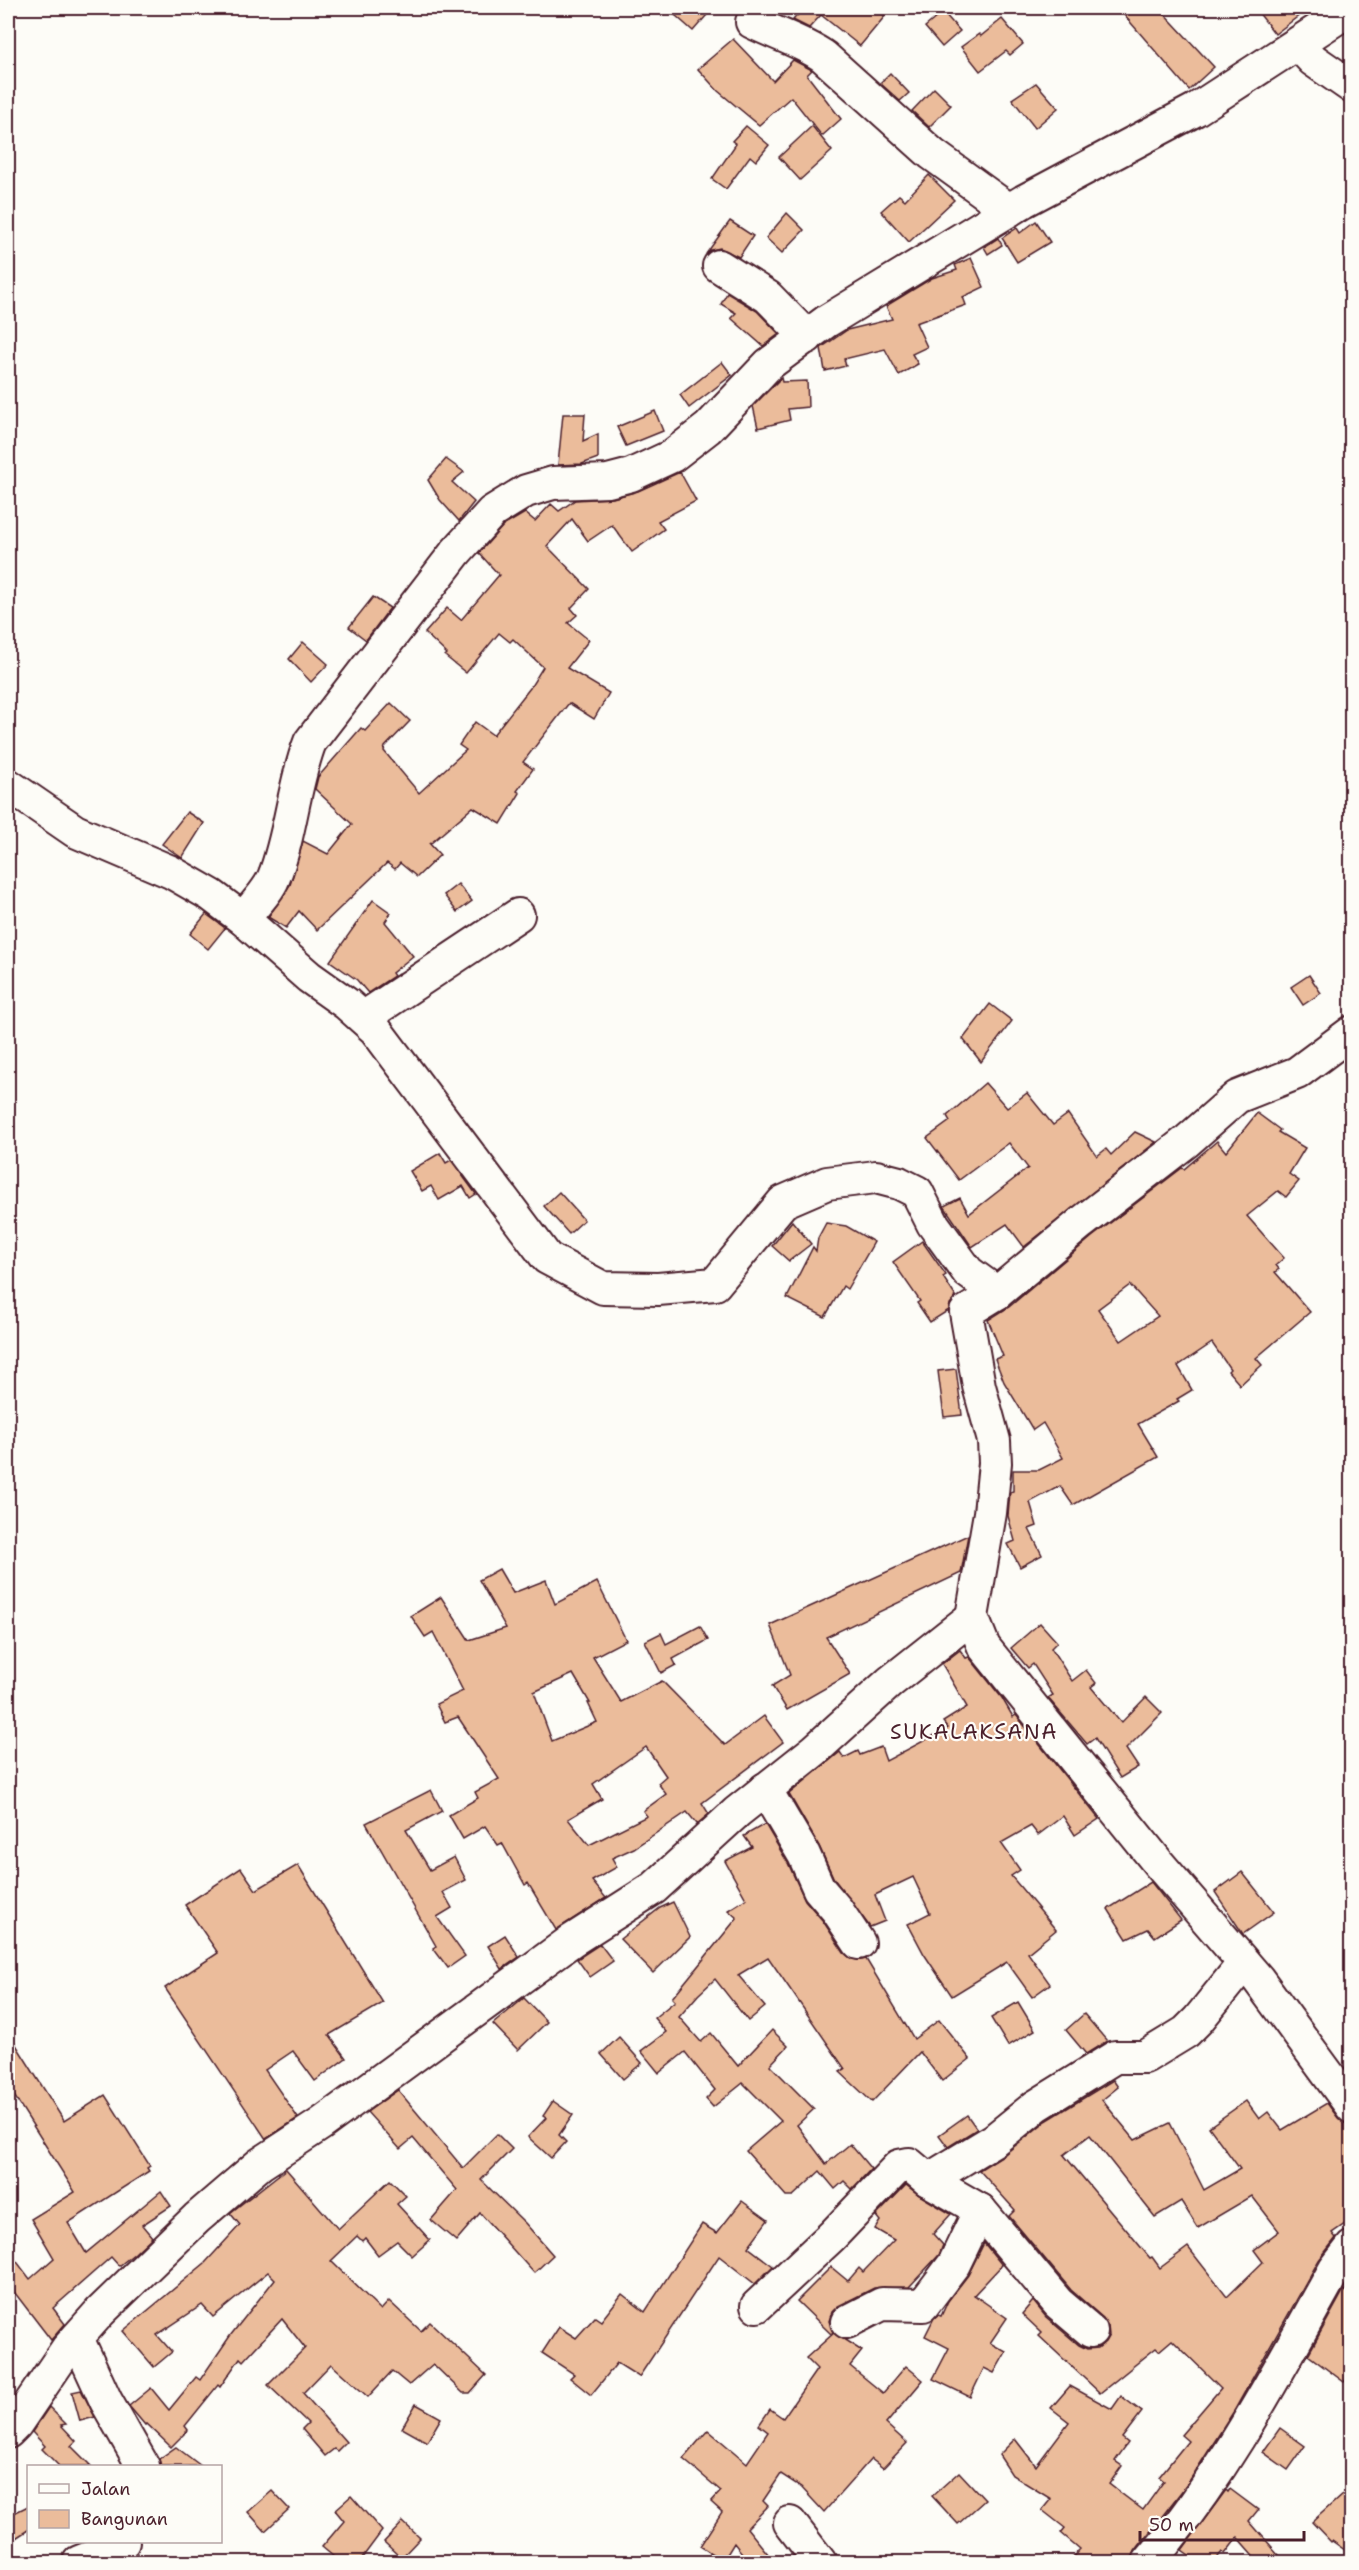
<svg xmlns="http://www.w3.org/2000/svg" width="1359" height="2570" font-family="'Shantell Sans',sans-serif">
  <rect width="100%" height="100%" fill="#fdfcf7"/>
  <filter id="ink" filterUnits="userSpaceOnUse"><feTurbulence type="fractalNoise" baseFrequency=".0167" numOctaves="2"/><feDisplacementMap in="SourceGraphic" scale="12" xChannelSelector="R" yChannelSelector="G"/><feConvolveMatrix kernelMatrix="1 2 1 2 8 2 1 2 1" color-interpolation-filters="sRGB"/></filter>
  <g filter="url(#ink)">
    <g fill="#ebbc9b" stroke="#4a1f2b" stroke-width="1.5" fill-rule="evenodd">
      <polygon points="667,8 713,8 693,31"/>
      <polygon points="804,8 875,8 885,16 860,46 821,15 809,28 793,20"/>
      <polygon points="1118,8 1159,8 1214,67 1189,90"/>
      <polygon points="1255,8 1309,8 1275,34"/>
      <polygon points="943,12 960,31 942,47 925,27"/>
      <polygon points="1002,19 1023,44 1010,55 1006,51 980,71 961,47 979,34 981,36"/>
      <polygon points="733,39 773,81 793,60 812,70 807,75 841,119 822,136 791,97 759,125 718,91 698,69"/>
      <polygon points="890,73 909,93 900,101 880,83"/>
      <polygon points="1036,83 1058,108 1035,128 1012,99"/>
      <polygon points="934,88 951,105 929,127 912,111"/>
      <polygon points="746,126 769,145 756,161 750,156 726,189 712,179 736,144 732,141"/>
      <polygon points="812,126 832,151 800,180 779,157"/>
      <polygon points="929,175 954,200 909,242 881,211 899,195 905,200"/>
      <polygon points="787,213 804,230 782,253 766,238"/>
      <polygon points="730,221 753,236 739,257 720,248 711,250 706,254"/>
      <polygon points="1036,221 1050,242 1017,262 1002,238 1017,228 1020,233"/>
      <polygon points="998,238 1002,245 988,254 984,247"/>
      <polygon points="971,258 984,287 963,297 966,305 916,323 927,347 912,354 918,364 899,375 885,349 844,359 846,366 825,371 821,348 847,330 892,319 886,306 932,278 957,270 955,265"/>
      <polygon points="727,293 757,311 779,334 763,346 731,318 736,313 721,304"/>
      <polygon points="722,362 732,375 689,408 680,395"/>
      <polygon points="781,378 782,382 807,381 808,407 788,409 790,420 758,428 753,406"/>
      <polygon points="655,411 663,431 626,446 617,427"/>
      <polygon points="563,414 585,414 583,441 598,434 598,458 582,464 558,465"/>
      <polygon points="446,459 464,472 452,482 474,502 459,521 440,500 428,480"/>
      <polygon points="680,472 696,501 658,521 664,529 632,552 612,525 588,541 572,519 547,546 589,589 571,608 577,615 568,623 589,640 567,668 609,693 594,719 569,703 523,762 533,769 517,791 520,793 501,824 473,807 430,844 440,855 417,877 400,863 395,869 387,863 317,930 299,911 286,928 268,917 290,885 303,841 328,854 352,824 315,789 318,777 361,728 365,731 391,703 410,721 385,747 384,751 419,793 466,750 459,745 475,722 493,735 530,688 543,667 513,639 510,642 499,633 466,673 445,656 447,654 425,633 447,608 461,620 499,575 479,553 503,526 525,513 535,521 551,504 559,511 575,500 613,498 638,491"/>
      <polygon points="373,597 390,608 366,640 349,627"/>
      <polygon points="303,642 328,664 311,682 289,659"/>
      <polygon points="187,812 204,823 182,858 162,844"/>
      <polygon points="458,884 472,901 457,912 444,895"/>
      <polygon points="373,900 391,913 385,922 413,956 392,973 394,976 368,993 357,980 330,961"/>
      <polygon points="206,914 225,928 208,949 190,934"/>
      <polygon points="1309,975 1321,993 1303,1005 1291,987"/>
      <polygon points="990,1004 1012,1021 981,1062 963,1039"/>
      <polygon points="985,1083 1007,1108 1027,1093 1053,1125 1068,1114 1097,1156 1106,1149 1111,1155 1135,1132 1156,1142 1024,1247 1007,1224 972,1247 944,1206 960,1198 969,1214 1028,1168 1009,1143 959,1180 927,1138 950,1121 947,1116"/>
      <path d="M1257 1113 1280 1130 1278 1132 1305 1148 1289 1174 1299 1181 1286 1197 1278 1191 1247 1216 1284 1258 1276 1265 1279 1269 1275 1272 1310 1312 1256 1358 1262 1365 1240 1385 1228 1371 1230 1369 1212 1343 1178 1366 1192 1390 1177 1399 1179 1401 1138 1424 1158 1457 1073 1505 1060 1486 1030 1502 1037 1526 1029 1529 1042 1555 1020 1567 1008 1544 1015 1541 1008 1516 1010 1492 1013 1491V1470H1039L1063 1458 1043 1423 1033 1430 1004 1382 995 1359 1003 1356 988 1320 1009 1307 1092 1237 1182 1168 1184 1169 1217 1141 1226 1152ZM1130 1285 1158 1316 1121 1341 1098 1309Z"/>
      <polygon points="440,1153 446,1163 451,1160 476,1194 470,1198 463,1186 439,1200 431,1186 422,1191 410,1171"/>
      <polygon points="559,1192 584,1220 569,1234 544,1206"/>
      <polygon points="792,1221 811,1244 789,1261 772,1246"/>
      <polygon points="826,1223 846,1226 874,1242 847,1289 843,1286 825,1317 787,1298 813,1247 816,1251 818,1238"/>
      <polygon points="922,1241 946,1275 943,1277 956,1297 950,1304 949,1310 930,1322 917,1303 920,1301 893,1262"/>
      <polygon points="956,1369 962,1415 944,1417 938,1371"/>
      <polygon points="968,1535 961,1573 826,1637 850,1674 787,1710 772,1686 790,1675 770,1625"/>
      <path d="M499 1569 513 1593 546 1580 555 1604 597 1582 626 1640 593 1657 621 1702 662 1681 725 1745 764 1716 783 1742 702 1803 709 1814 697 1824 687 1812 634 1848 612 1858 617 1867 592 1881 606 1898 556 1930 528 1883 525 1885 502 1843 498 1845 485 1826 463 1839 449 1815 478 1798 475 1792 499 1779 458 1717 445 1722 436 1704 463 1691 433 1632 425 1637 411 1616 441 1597 469 1640 506 1628 479 1580ZM573 1674 590 1703H588L597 1722 552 1741 534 1692ZM646 1747 666 1776 658 1783 666 1794 643 1811 647 1816 589 1845 568 1819 602 1799 593 1784Z"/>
      <polygon points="1040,1623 1057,1642 1051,1648 1072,1681 1086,1670 1096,1683 1091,1687 1121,1723 1146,1697 1162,1713 1126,1749 1138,1767 1120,1778 1095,1738 1087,1744 1048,1698 1053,1695 1033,1664 1028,1668 1011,1648"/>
      <polygon points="700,1626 708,1640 673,1659 676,1665 661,1673 645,1641 661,1633 666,1644"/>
      <polygon points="960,1650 966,1658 969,1657 1002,1698 1013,1717 1016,1715 1099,1819 1075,1835 1063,1816 1038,1835 1031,1826 1001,1843 1020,1870 1011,1876 1056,1930 1028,1953 1050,1984 1032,1997 1007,1962 952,1996 924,1954 908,1924 930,1913 913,1877 875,1895 885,1921 870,1927 834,1879 819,1846 789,1794 840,1752 844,1758 858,1751 860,1755 881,1747 886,1761 948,1728 943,1722 967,1707 942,1664"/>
      <polygon points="431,1790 442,1811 406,1830 430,1870 454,1857 466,1880 443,1892 452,1908 437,1917 465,1956 448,1968 433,1948 436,1946 366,1823"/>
      <polygon points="765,1824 788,1863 805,1900 823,1921 844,1953 852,1959 866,1959 914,2039 939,2020 970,2059 942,2081 920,2052 872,2102 840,2072 845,2069 768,1957 738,1975 765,2007 748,2021 715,1979 698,1995 679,2017 701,2042 711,2033 738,2066 772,2030 788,2046 770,2065 814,2109 797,2125 826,2164 850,2144 871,2169 852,2189 844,2181 835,2189 820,2171 793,2196 786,2196 746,2151 781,2121 743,2083 713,2107 706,2099 715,2090 685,2052 659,2073 641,2051 666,2032 654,2018 675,2001 672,1998 737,1918 728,1910 746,1899 725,1861 752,1847 744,1836"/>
      <polygon points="298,1865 383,2003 329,2035 346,2058 315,2081 293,2051 265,2070 298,2118 266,2139 165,1988 218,1953 185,1905 241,1868 256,1890"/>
      <polygon points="1242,1872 1274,1912 1243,1934 1215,1892"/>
      <polygon points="1151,1882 1181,1920 1155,1937 1148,1929 1127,1939 1108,1909"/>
      <polygon points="673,1902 690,1937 653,1973 620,1939 660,1908"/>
      <polygon points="505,1935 519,1957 502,1969 488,1946"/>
      <polygon points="600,1944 613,1961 590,1977 577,1959"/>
      <polygon points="524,1998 547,2022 518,2050 493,2024"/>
      <polygon points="1018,2002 1035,2030 1008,2046 991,2018"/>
      <polygon points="1084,2014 1107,2041 1086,2054 1066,2030"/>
      <polygon points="8,2032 64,2121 105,2095 150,2166 147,2168 149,2171 68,2223 86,2253 161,2191 171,2206 142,2225 152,2237 135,2253 119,2266 111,2257 53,2308 65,2324 51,2340 8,2284 8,2250 30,2279 54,2258 31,2219 75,2192 8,2086"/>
      <polygon points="619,2037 642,2063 623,2079 601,2054"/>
      <path d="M1113 2080 1118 2087 1102 2100 1135 2140 1170 2123 1204 2190 1240 2169 1209 2127 1246 2101 1259 2119 1268 2112 1282 2130 1327 2103 1338 2118 1344 2123 1352 2125V2219L1332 2233 1336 2238 1319 2260 1234 2411 1188 2483 1135 2551 1131 2562H1068L1080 2549 1061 2533 1065 2528 1042 2510 1051 2499 1012 2475 999 2455 1015 2439 1036 2466 1069 2422 1051 2408 1070 2386 1112 2409 1121 2396 1142 2412 1122 2438 1128 2443 1115 2461 1122 2466 1109 2484 1143 2510 1164 2481 1159 2477 1188 2441 1181 2435 1221 2388 1172 2340 1159 2351 1156 2348 1100 2393 1039 2336 1042 2333 1022 2314 1033 2301 1046 2317 1079 2345 1087 2349 1098 2348 1105 2342 1109 2335 1108 2326 1103 2318 1071 2290 1009 2216 1015 2210 979 2170 1005 2154 1046 2121ZM1090 2135 1155 2217 1181 2201 1198 2228 1252 2196 1279 2231 1254 2250 1263 2262 1227 2297 1188 2247 1160 2268 1152 2257 1150 2258 1064 2155Z"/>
      <polygon points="398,2090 463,2168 497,2134 512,2149 481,2180 525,2223 553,2255 534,2273 480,2213 456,2241 431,2220 457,2190 413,2138 400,2149 367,2112"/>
      <polygon points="553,2101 573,2115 559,2135 566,2142 551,2158 528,2137 546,2118 543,2116"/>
      <polygon points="967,2115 977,2129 948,2147 939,2135"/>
      <polygon points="286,2169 338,2229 390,2180 406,2196 397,2204 430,2240 412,2256 397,2241 378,2255 365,2238 362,2241 357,2236 331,2261 381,2310 389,2301 421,2331 430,2322 486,2375 470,2393 463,2393 433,2364 409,2385 392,2371 368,2397 331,2364 303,2393 346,2442 337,2451 334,2449 325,2456 302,2429 308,2423 268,2385 305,2348 282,2319 243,2361 240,2358 220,2387 218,2385 185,2426 188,2430 171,2447 147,2424 145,2425 129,2406 151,2388 169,2410 196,2377 200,2380 230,2336 275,2279 268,2272 213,2317 202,2305 157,2335 172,2352 154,2367 123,2331 205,2263 240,2225 230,2213"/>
      <polygon points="906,2185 919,2195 951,2214 933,2234 943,2245 939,2255 909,2287 874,2288 838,2306 832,2312 829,2321 833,2332 831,2334 797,2301 831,2267 848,2281 859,2268 863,2272 894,2240 875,2229 880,2221 876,2216"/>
      <polygon points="742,2201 768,2220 748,2247 773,2266 755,2284 719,2256 639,2377 617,2363 591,2395 570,2378 574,2374 542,2353 559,2327 576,2338 595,2317 601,2321 622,2294 645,2312 702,2224 717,2233"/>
      <polygon points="984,2243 1002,2265 974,2295 1007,2318 990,2343 1006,2352 994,2373 984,2368 970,2397 933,2379 949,2348 925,2336 934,2318 938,2315 941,2316 948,2301 968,2275"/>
      <polygon points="1344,2290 1352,2297 1352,2372 1344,2382 1308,2355"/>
      <polygon points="834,2333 862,2351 850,2366 883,2393 906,2366 923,2380 886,2424 907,2443 883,2468 871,2459 824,2512 801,2487 781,2474 763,2501 768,2506 747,2528 768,2554 758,2562 749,2562 734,2543 723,2561 700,2546 722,2512 711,2502 721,2491 683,2459 708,2430 747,2463 768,2432 759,2425 770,2409 783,2418 817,2369 806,2358"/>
      <polygon points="81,2390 95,2417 80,2421 72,2392"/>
      <polygon points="416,2404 441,2418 427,2442 402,2428"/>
      <polygon points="49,2407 66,2424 61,2425 76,2441 71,2446 91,2466 59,2466 42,2449 45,2446 32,2432"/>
      <polygon points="1280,2428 1305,2446 1288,2470 1263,2452"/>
      <polygon points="176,2447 201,2466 161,2466 159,2459"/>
      <polygon points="959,2472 985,2500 958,2524 932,2496"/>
      <polygon points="1352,2486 1352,2555 1332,2541 1331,2542 1312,2522"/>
      <polygon points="1230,2489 1258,2510 1249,2521 1285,2562 1260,2562 1238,2537 1225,2554 1222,2552 1214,2562 1199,2562 1182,2550 1226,2490 1228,2492"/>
      <polygon points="272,2491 289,2509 265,2531 248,2512"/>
      <polygon points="351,2496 382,2531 359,2562 340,2562 322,2547 344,2521 335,2510"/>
      <polygon points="28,2506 28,2530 8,2543 8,2516"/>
      <polygon points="403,2522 420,2538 401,2558 384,2542"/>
    </g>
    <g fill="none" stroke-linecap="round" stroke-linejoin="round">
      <g stroke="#4a1f2b" stroke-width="36">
        <g id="minor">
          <path d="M752 22C776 34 801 41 823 56L932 154 1009 210"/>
          <polyline points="1298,44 1313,60 1352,87"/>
          <polyline points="719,266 768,297 807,337"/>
          <polyline points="8,785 75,831 171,872 211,895 243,919 309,977 347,1004 375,1029 547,1258 603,1288 658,1289 715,1284 783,1202 827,1183 876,1177 899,1183 917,1192 933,1224 968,1272 997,1293"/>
          <path d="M243 919C253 906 268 892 274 877 291 834 293 786 310 742L456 552 492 512 526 491 553 483 608 481 631 475 672 456 708 428 769 364 827 321 1024 201 1195 110 1352 8"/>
          <polyline points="363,1018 518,915"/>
          <polyline points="1352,1032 1297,1073 1237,1097 1187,1141 1081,1223 997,1293 966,1312 979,1386 994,1441 995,1463 990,1513 972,1617 984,1647 1159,1864 1258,1979 1352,2107"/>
          <polyline points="765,1789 804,1855 819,1889 837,1910 859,1943"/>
          <polyline points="928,2180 994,2140 1036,2106 1115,2057 1145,2057 1186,2032 1198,2020 1244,1963"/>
          <polyline points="757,2306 832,2236 899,2166 909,2164 928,2180 980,2210 1058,2303 1091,2331"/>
          <polyline points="847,2322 882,2304 923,2305 954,2264 980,2210"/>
          <polyline points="77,2338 106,2401 143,2466"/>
          <polyline points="8,2432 16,2424 67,2349 100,2312 197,2218 260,2164 321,2124 571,1941 654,1888 737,1812 815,1750 890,1682 972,1617"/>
          <polyline points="790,2523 820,2562"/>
          <polyline points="79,2562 119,2546 123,2542"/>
          <path d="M1149 2562C1225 2474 1279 2369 1335 2269L1352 2247"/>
        </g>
      </g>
      <use href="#minor" stroke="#fdfcf7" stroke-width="32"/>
    </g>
  </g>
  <g text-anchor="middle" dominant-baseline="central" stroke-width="4.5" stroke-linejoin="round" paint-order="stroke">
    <g font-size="21" letter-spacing="1.5" fill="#4a1f2b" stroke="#fdfcf7">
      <text x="974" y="1732">SUKALAKSANA</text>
    </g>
  </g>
  <rect width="1359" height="2570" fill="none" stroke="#fdfcf7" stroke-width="30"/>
  <rect x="15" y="15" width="1329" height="2540" fill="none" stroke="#4a1f2b" stroke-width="2" filter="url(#ink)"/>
  <rect x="27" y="2465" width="195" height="78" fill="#fdfcf7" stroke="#b5a4a5" stroke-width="1.5"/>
  <rect x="39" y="2484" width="30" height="9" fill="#fdfcf7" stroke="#b5a4a5" stroke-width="1.5"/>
  <text x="81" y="2495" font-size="18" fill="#4a1f2b">Jalan</text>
  <rect x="39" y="2510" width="30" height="18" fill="#ebbc9b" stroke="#b5a4a5" stroke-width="1.5"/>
  <text x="81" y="2525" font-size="18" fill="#4a1f2b">Bangunan</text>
  <path d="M1140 2531v9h164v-9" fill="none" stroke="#4a1f2b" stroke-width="3"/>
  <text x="1149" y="2531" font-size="18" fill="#4a1f2b" stroke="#fdfcf7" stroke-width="4.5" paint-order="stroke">50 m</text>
</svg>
